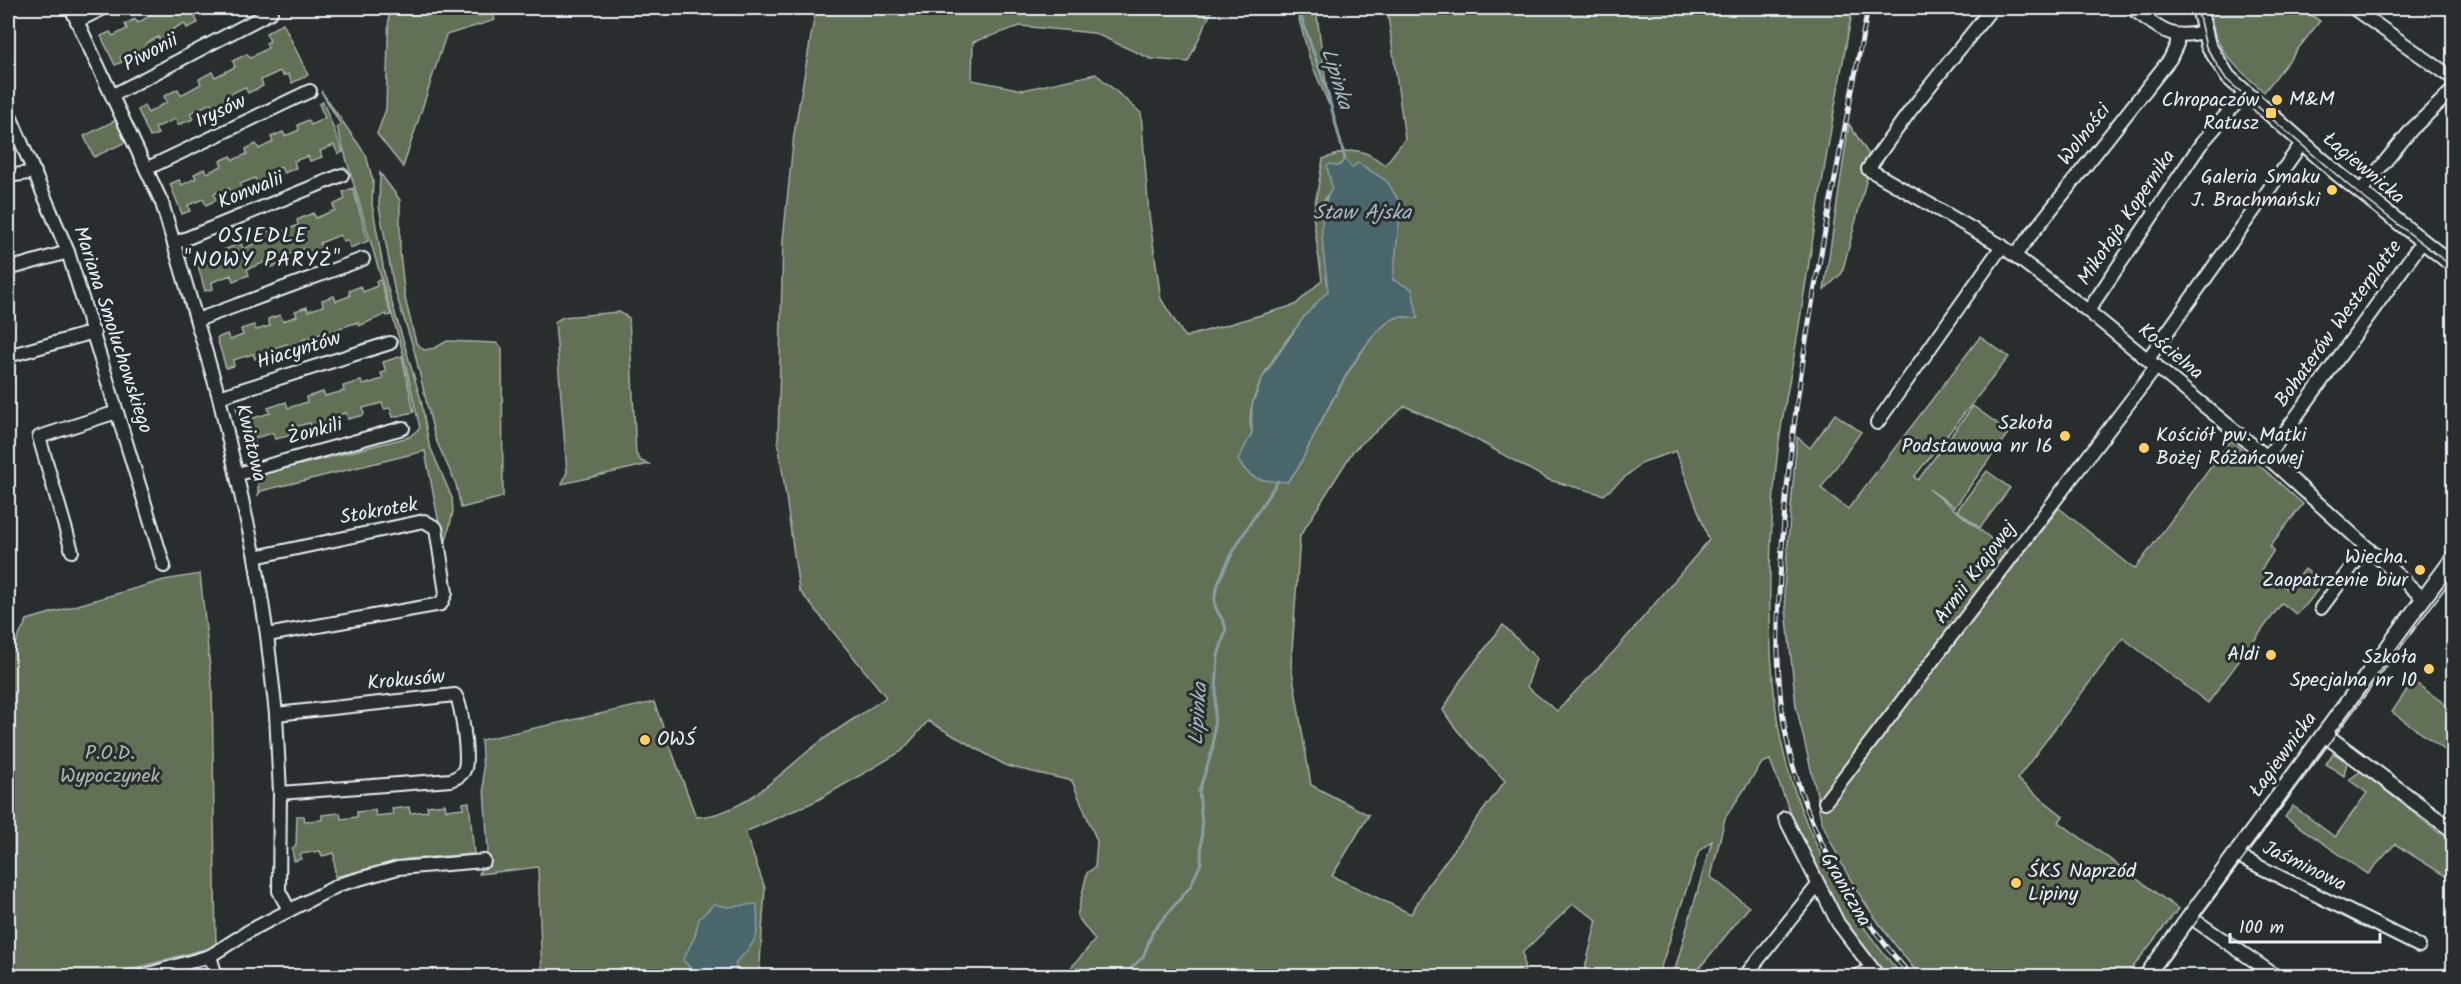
<svg xmlns="http://www.w3.org/2000/svg" width="2461" height="984" font-family="Kalam,sans-serif">
  <rect width="100%" height="100%" fill="#2a2d2e"/>
  <filter id="ink" filterUnits="userSpaceOnUse"><feTurbulence type="fractalNoise" baseFrequency=".0167" numOctaves="2"/><feDisplacementMap in="SourceGraphic" scale="12" xChannelSelector="R" yChannelSelector="G"/><feConvolveMatrix kernelMatrix="1 2 1 2 8 2 1 2 1" color-interpolation-filters="sRGB"/></filter>
  <g filter="url(#ink)">
    <g fill="#627057" stroke="#a5b0a8" stroke-width="1.5" fill-rule="evenodd">
      <polygon points="156,8 162,10 166,8 223,9 213,15 209,9 195,17 198,23 187,28 184,23 170,31 173,36 162,42 158,37 145,44 148,49 136,55 133,50 120,57 122,62 115,65 101,36 110,32 113,36 127,29 125,24 135,19 138,23 151,15 150,11"/>
      <polygon points="389,8 491,8 495,20 446,35 403,167 377,134 386,109"/>
      <path d="M816 8H1213L1188 62 1151 59 1094 33 1020 26 973 42 972 80 1023 90 1096 74 1141 113 1149 215 1161 299 1185 337 1295 305 1322 280 1313 216 1323 159C1352 149 1359 145 1385 165L1405 139 1387 8H1853C1832 115 1815 223 1798 332 1791 377 1780 422 1776 467 1769 547 1766 630 1776 710 1788 807 1839 905 1903 976H1884L1836 911 1803 845 1770 760 1762 763 1725 818 1711 877 1749 907 1693 976H1673L1712 841 1699 851 1658 976H1583L1597 920 1573 904 1523 952 1525 976H1064L1095 940 1077 916 1087 873 1095 867 1097 841 1072 781 1007 766 928 721 902 751 816 801 745 832 765 888 759 976H542L538 867 479 874 488 850 481 740 654 702 696 817C746 815 782 770 821 741 842 726 865 712 886 697L799 590 778 440 783 240 794 134ZM1332 188 1393 268V280L1417 318C1411 318 1404 316 1399 317 1367 321 1313 439 1298 468L1287 482C1278 470 1256 446 1252 433 1239 390 1301 320 1328 291L1324 201ZM1405 406 1477 440 1549 480 1604 495 1643 462 1676 451 1709 540 1618 647 1557 711 1527 687 1536 658 1503 625 1460 681 1443 710C1459 737 1484 758 1505 781L1428 885 1411 914 1332 876 1369 815 1311 785 1291 665 1300 536 1353 451Z"/>
      <polygon points="1296,8 1316,8 1329,105 1310,60"/>
      <path d="M2225 8H2300L2320 21 2264 92C2239 69 2211 49 2211 11H2221Z"/>
      <polygon points="283,23 308,75 292,83 288,74 283,76 280,71 261,80 263,86 248,93 245,87 226,96 229,102 213,109 211,103 190,113 193,119 178,125 175,119 155,128 158,134 150,137 138,110 144,106 148,113 167,102 164,96 178,89 181,95 201,84 199,79 212,72 215,77 235,67 233,61 247,54 250,58 268,48 266,43 270,41 266,33"/>
      <polygon points="321,91 366,155 373,181 372,204 386,283 421,400 429,444 452,498 453,512 444,549 425,451 261,491 258,495 258,480 268,473 409,437 420,428 402,349 337,127 341,125"/>
      <polygon points="323,102 343,152 338,154 334,145 320,151 322,157 310,161 308,156 294,161 296,168 284,173 281,167 267,173 269,179 257,184 255,178 240,184 242,190 232,194 229,188 214,194 216,200 206,205 203,199 188,205 190,211 182,214 170,184 179,180 182,185 196,178 194,174 204,169 207,173 222,166 220,161 231,156 233,160 247,154 246,149 256,144 259,149 273,142 271,137 283,132 285,136 299,130 298,125 308,120 311,125 325,118 319,104"/>
      <polygon points="116,120 126,142 94,157 84,136"/>
      <polygon points="1849,124 1869,155 1877,160 1869,170 1842,273 1824,290"/>
      <polygon points="380,173 400,200 400,253 405,298 416,343 424,350 435,348 447,341 496,343 502,348 503,497 461,508 456,484 435,438 414,350 394,288 379,206"/>
      <polygon points="353,188 368,241 350,248 348,240 343,241 340,235 320,243 322,249 306,255 304,249 284,256 286,262 269,268 266,262 247,269 249,275 233,281 231,275 212,282 213,289 205,291 197,262 205,260 207,264 227,256 224,250 241,243 243,249 263,240 261,235 277,228 280,233 298,225 297,220 313,213 316,218 335,210 333,205 345,199 343,192"/>
      <polygon points="380,280 391,315 387,316 386,314 359,326 358,322 337,329 337,333 324,337 323,333 302,340 302,344 289,348 287,344 267,350 268,355 255,359 253,354 233,360 234,366 226,368 217,338 227,334 230,340 243,335 241,329 254,325 256,330 270,326 268,319 280,315 283,321 297,316 295,311 307,307 308,311 323,306 322,300 334,296 336,301 350,296 349,291 361,286 363,292 377,286 376,281"/>
      <polygon points="619,312 629,318 636,454 641,461 649,464 562,484 567,472 555,322 563,317"/>
      <path d="M1980 337 2009 357 1914 477 1918 480 1973 406 2009 432 1955 507 1929 489 2009 553 1835 777 1845 786 2059 508 2135 569 2231 440 2303 504 2270 546 2274 550 2261 570 2289 590 2305 569 2323 583 2307 604 2296 614 2282 603 2208 703 2123 638 2017 779 2063 816 2059 822 2178 909 2126 976H1920C1885 933 1854 893 1831 842 1824 827 1818 816 1818 799L1796 706 1784 589 1797 437 1810 448 1835 414 1861 432 1821 488 1848 509Z"/>
      <polygon points="402,356 414,412 393,417 390,408 384,409 382,403 363,408 364,415 348,419 346,413 327,418 329,425 312,430 310,423 290,428 292,435 275,439 273,433 254,438 255,445 251,447 253,455 248,456 236,407 241,405 244,414 248,413 250,419 270,413 268,408 286,402 288,408 307,402 306,397 323,392 325,396 344,391 343,386 361,381 363,385 383,379 381,373 386,372 383,362"/>
      <polygon points="1987,471 2010,488 1980,528 1957,510"/>
      <polygon points="200,574 212,686 216,948 197,951 108,976 8,976 8,645 16,642 27,620 164,580"/>
      <polygon points="2413,681 2453,710 2453,756 2392,712"/>
      <polygon points="2333,753 2347,762 2344,776 2326,764"/>
      <polygon points="2361,771 2453,844 2453,881 2395,844 2368,874 2285,817 2293,806 2335,837 2367,793 2349,780"/>
      <polygon points="469,802 474,854 407,859 335,877 334,853 322,856 320,851 300,854 301,859 294,861 292,849 296,845 297,816 304,816 305,821 322,820 322,815 340,813 341,819 357,817 357,812 375,810 376,816 393,814 392,809 409,807 410,813 428,811 427,806 445,804 446,810 463,808 463,803"/>
    </g>
    <g fill="#48666b" stroke="#889ea3" stroke-width="1.5">
      <path d="M1345 159 1352 168 1358 163 1387 181 1401 205 1393 280 1412 289 1418 318C1411 318 1401 315 1395 318 1360 334 1316 432 1298 468L1287 482C1262 480 1252 483 1238 460L1252 433V405L1263 377 1303 318 1328 291C1325 258 1314 217 1332 188L1327 166 1330 164 1339 166Z"/>
      <path d="M714 904 727 907 757 904C758 934 760 940 736 962L735 976 695 973 683 960 695 936 699 919Z"/>
    </g>
    <g fill="none" stroke-linecap="round" stroke-linejoin="round">
      <g stroke="#889ea3" stroke-width="3">
        <polyline points="1298,8 1327,91 1345,159"/>
        <path d="M1123 976 1143 957 1153 931 1190 887 1201 863 1202 825 1199 791 1213 748 1218 656 1226 630C1225 620 1217 614 1215 605 1210 579 1262 505 1278 481"/>
      </g>
      <g stroke="#e8f1f8" stroke-width="16">
        <g id="minor">
          <polyline points="71,8 162,203 219,397 255,557 267,635 276,714 280,793 279,891 289,910"/>
          <polyline points="1992,8 1910,111 1868,169 2002,246 2088,311 2267,457 2423,598"/>
          <path d="M2131 8C2159 27 2167 41 2203 32"/>
          <polyline points="2353,8 2454,79"/>
          <polyline points="77,21 104,8"/>
          <polyline points="113,95 271,12"/>
          <polyline points="8,111 68,252 164,566"/>
          <polyline points="148,168 310,91"/>
          <polyline points="8,176 35,172"/>
          <polyline points="2360,192 2412,129 2454,89"/>
          <polyline points="175,243 342,175"/>
          <polyline points="2015,255 2170,59 2177,44 2177,36"/>
          <polyline points="8,269 68,252"/>
          <polyline points="2088,311 2201,144 2245,93"/>
          <polyline points="197,320 363,259"/>
          <polyline points="8,356 94,332"/>
          <polyline points="2148,359 2302,143"/>
          <polyline points="219,397 390,343"/>
          <polyline points="1877,423 2002,246"/>
          <polyline points="2267,457 2422,242"/>
          <polyline points="238,474 403,428"/>
          <polyline points="72,551 39,437 117,412"/>
          <polyline points="255,557 424,521 436,528 446,593 441,604 267,635"/>
          <polyline points="2321,608 2366,548"/>
          <path d="M276 714 455 695C462 703 468 756 465 768 463 775 456 778 451 780L280 793"/>
          <polyline points="1825,802 2157,366"/>
          <polyline points="1785,818 1838,923 1878,976"/>
          <polyline points="2236,855 2419,946"/>
          <polyline points="2190,917 2276,976"/>
          <polyline points="210,956 216,976"/>
          <polyline points="142,976 210,956 249,931 341,884 398,868 484,861"/>
          <polyline points="1745,976 1818,885"/>
          <polyline points="1857,976 1872,969"/>
        </g>
      </g>
      <g stroke="#e8f1f8" stroke-width="18">
        <g id="tertiary">
          <polyline points="2199,8 2208,45 2228,77 2338,174 2454,266"/>
          <polyline points="2324,734 2454,831"/>
          <polyline points="2146,976 2454,557"/>
        </g>
      </g>
      <use href="#minor" stroke="#2a2d2e" stroke-width="12"/>
      <use href="#tertiary" stroke="#2a2d2e" stroke-width="14"/>
      <g stroke="#e8f1f8" stroke-width="1.5">
        <polyline points="2197,8 2206,47 2226,79 2355,191 2454,268"/>
        <polyline points="2156,976 2454,576"/>
      </g>
      <g stroke="#e8f1f8" stroke-width="5">
        <path id="rail" d="M1868 8C1835 182 1796 356 1783 534 1777 611 1772 689 1793 766 1814 845 1858 915 1911 976"/>
      </g>
      <use href="#rail" stroke="#2a2d2e" stroke-width="3" stroke-dasharray="9" stroke-linecap="butt"/>
    </g>
  </g>
  <g fill="#ffd166" stroke="#2a2d2e" stroke-width="2">
    <circle cx="2277" cy="100" r="6"/>
    <rect x="2265" y="107" width="12" height="12" rx="3"/>
    <circle cx="2332" cy="190" r="6"/>
    <circle cx="2065" cy="436" r="6"/>
    <circle cx="2144" cy="448" r="6"/>
    <circle cx="2420" cy="570" r="6"/>
    <circle cx="2271" cy="655" r="6"/>
    <circle cx="2429" cy="669" r="6"/>
    <circle cx="645" cy="740" r="6"/>
    <circle cx="2016" cy="883" r="6"/>
  </g>
  <g text-anchor="middle" dominant-baseline="central" stroke-width="6" stroke-linejoin="round" paint-order="stroke">
    <g font-size="20" fill="#e8f1f8" stroke="#2a2d2e">
      <text transform="translate(151 53) rotate(-28)">Piwonii</text>
      <text transform="translate(221 112) rotate(-25)">Irysów</text>
      <text transform="translate(2085 135) rotate(-52)">Wolności</text>
      <text transform="translate(2363 169) rotate(40)">Łagiewnicka</text>
      <text transform="translate(251 191) rotate(-22)">Konwalii</text>
      <text transform="translate(2127 218) rotate(-56)">Mikołaja Kopernika</text>
      <text transform="translate(2339 324) rotate(-54)">Bohaterów Westerplatte</text>
      <text transform="translate(112 330) rotate(72)">Mariana Smoluchowskiego</text>
      <text transform="translate(299 351) rotate(-17)">Hiacyntów</text>
      <text transform="translate(2170 352) rotate(39)">Kościelna</text>
      <text transform="translate(315 432) rotate(-15)">Żonkili</text>
      <text transform="translate(250 443) rotate(77)">Kwiatowa</text>
      <text transform="translate(379 512) rotate(-10)">Stokrotek</text>
      <text transform="translate(1976 573) rotate(-53)">Armii Krajowej</text>
      <text transform="translate(406 681) rotate(-5)">Krokusów</text>
      <text transform="translate(2284 755) rotate(-54)">Łagiewnicka</text>
      <text transform="translate(2304 867) rotate(26)">Jaśminowa</text>
      <text transform="translate(1845 890) rotate(60)">Graniczna</text>
    </g>
    <g font-size="20" fill="#e8f1f8" stroke="#2a2d2e" text-anchor="end">
      <text x="2289" y="100" text-anchor="start">M&amp;M</text>
      <text x="2259" y="101">Chropaczów<tspan x="2259" dy="23">Ratusz</tspan></text>
      <text x="2320" y="178">Galeria Smaku<tspan x="2320" dy="23">J. Brachmański</tspan></text>
      <text x="2053" y="424">Szkoła<tspan x="2053" dy="23">Podstawowa nr 16</tspan></text>
      <text x="2156" y="436" text-anchor="start">Kościół pw. Matki<tspan x="2156" dy="23">Bożej Różańcowej</tspan></text>
      <text x="2408" y="558">Wiecha.<tspan x="2408" dy="23">Zaopatrzenie biur</tspan></text>
      <text x="2259" y="655">Aldi</text>
      <text x="2417" y="658">Szkoła<tspan x="2417" dy="23">Specjalna nr 10</tspan></text>
      <text x="657" y="740" text-anchor="start">OWŚ</text>
      <text x="2028" y="872" text-anchor="start">ŚKS Naprzód<tspan x="2028" dy="23">Lipiny</tspan></text>
    </g>
    <g font-size="20" fill="#acb7b0" stroke="#2a2d2e">
      <text x="110" y="754">P.O.D.<tspan x="110" dy="23">Wypoczynek</tspan></text>
    </g>
    <g font-size="21" font-style="italic" fill="#a8b9c0" stroke="#2a2d2e">
      <text transform="translate(1336 79) rotate(73)">Lipinka</text>
      <text x="1362" y="213">Staw Ajska</text>
      <text transform="translate(1199 714) rotate(-86)">Lipinka</text>
    </g>
    <g font-size="21" letter-spacing="1.5" fill="#e8f1f8" stroke="#2a2d2e">
      <text x="263" y="236">OSIEDLE<tspan x="263" dy="24">"NOWY PARYŻ"</tspan></text>
    </g>
  </g>
  <rect width="2461" height="984" fill="none" stroke="#2a2d2e" stroke-width="30"/>
  <rect x="15" y="15" width="2431" height="954" fill="none" stroke="#e8f1f8" stroke-width="2" filter="url(#ink)"/>
  <path d="M2230 933v9h150v-9" fill="none" stroke="#e8f1f8" stroke-width="3"/>
  <text x="2239" y="933" font-size="18" fill="#e8f1f8" stroke="#2a2d2e" stroke-width="4.5" paint-order="stroke">100 m</text>
</svg>
